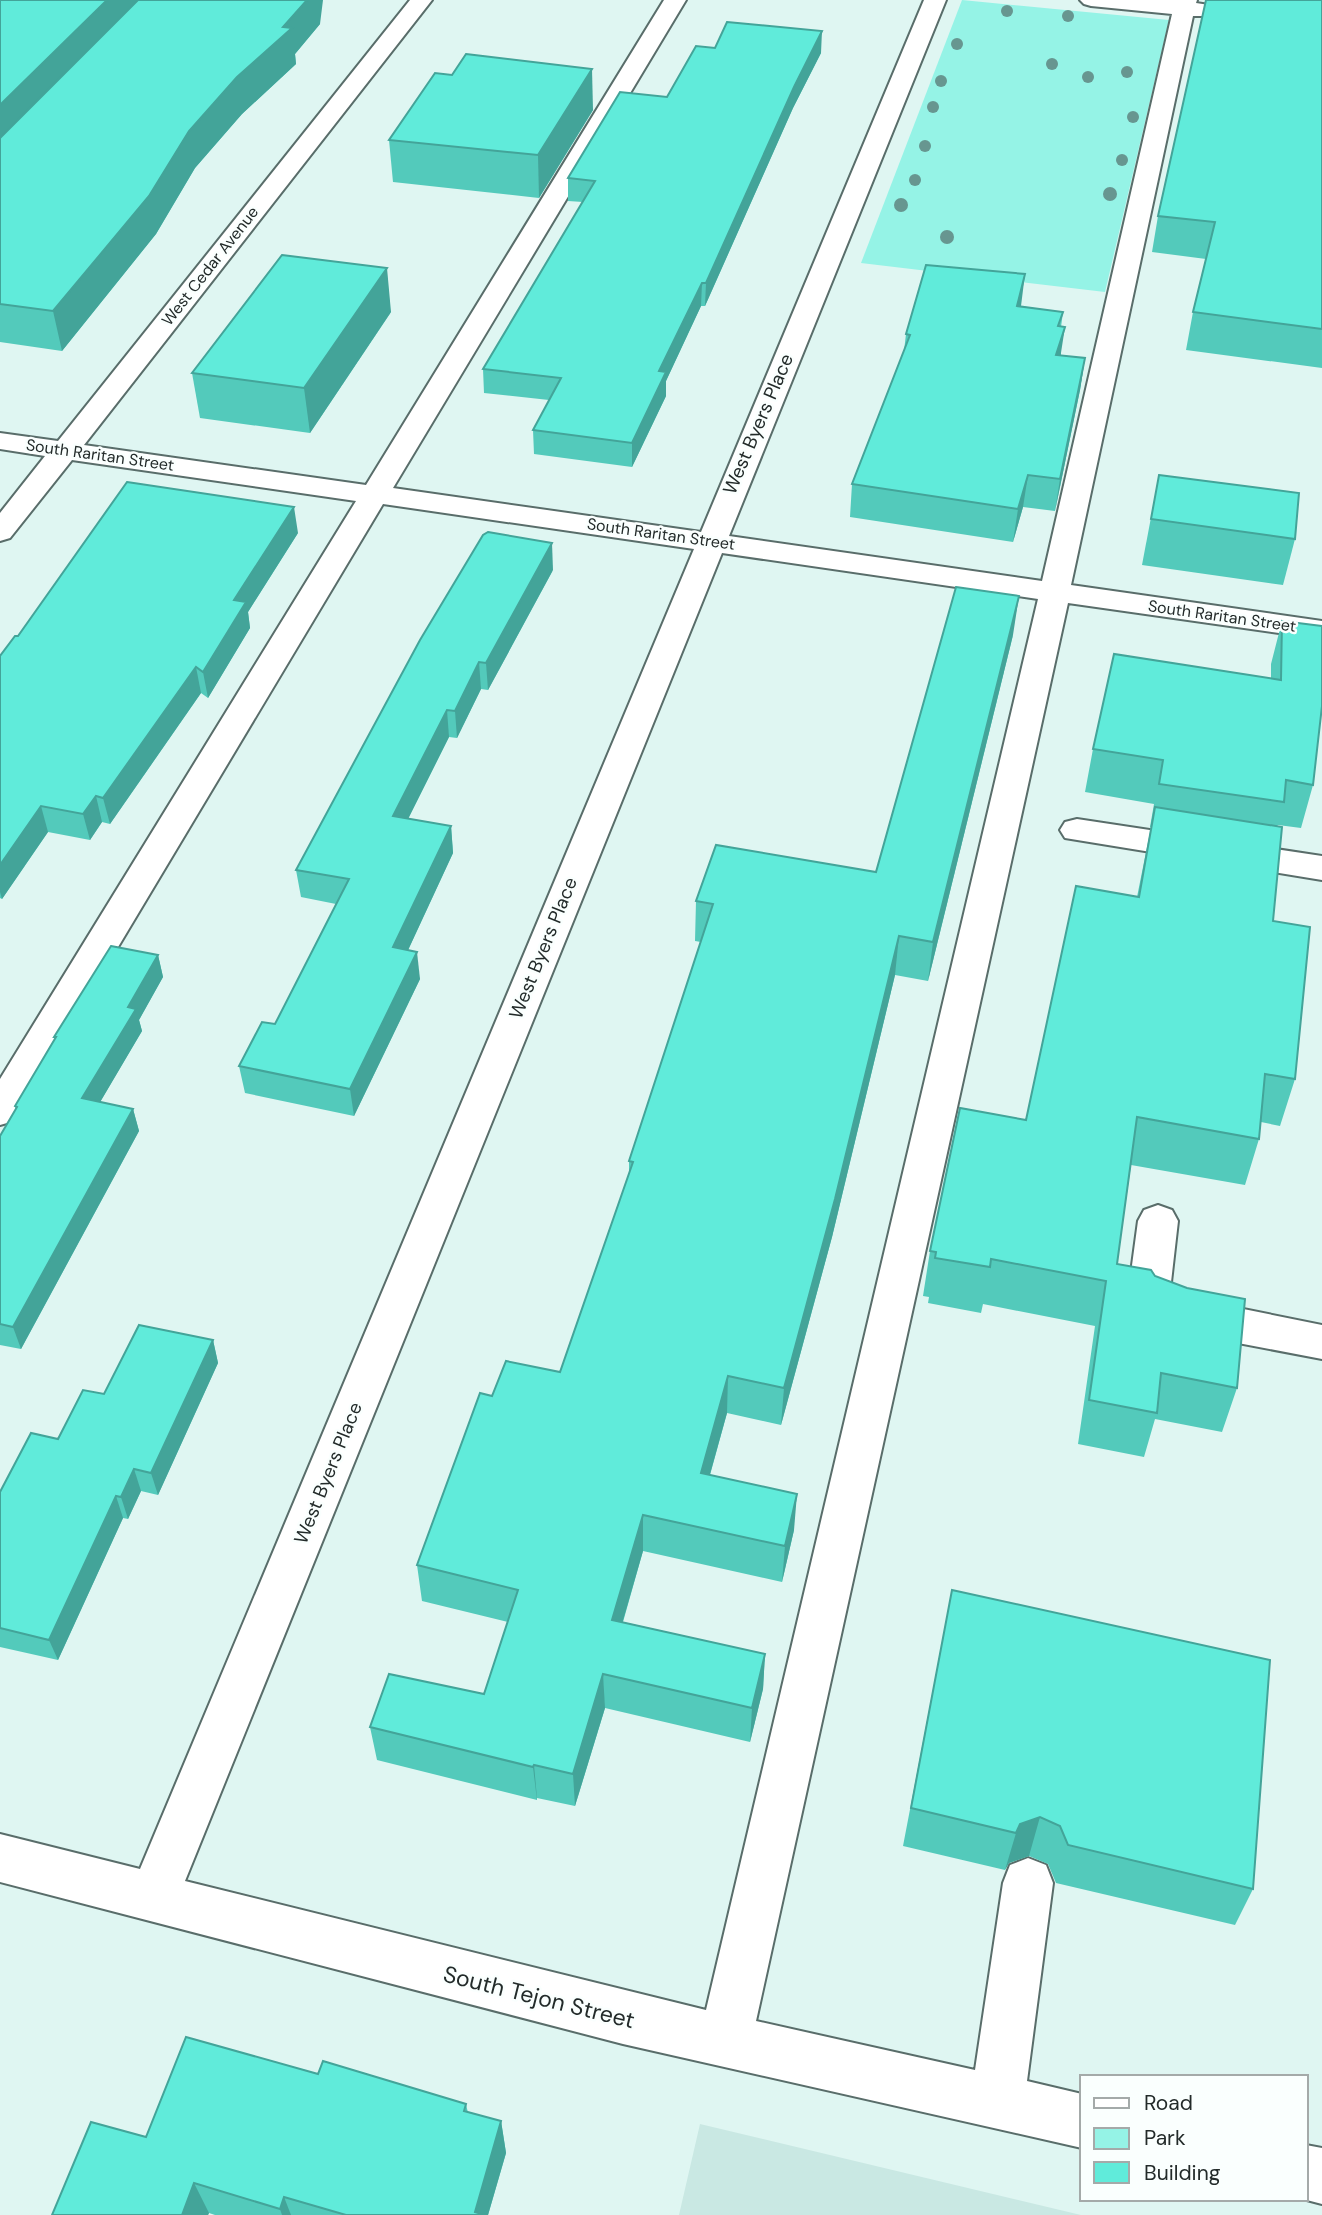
<svg xmlns="http://www.w3.org/2000/svg" width="1322" height="2215" font-family="'DM Sans',sans-serif">
  <rect width="100%" height="100%" fill="#dff6f2"/>
  <polygon fill="#c9e8e3" points="700,2124 1081,2215 679,2215"/>
  <polygon fill="#95f3e6" points="962,0 1169,20 1105,292 861,263"/>
  <g fill="none" stroke-linecap="round" stroke-linejoin="round">
    <g stroke="#596d6a" stroke-width="4">
      <g id="minor">
        <path d="M410 0H432L84 445 366 485 664 0H686L393 488 701 532 924 0H946L729 536 1042 581 1172 14 1091 6 1084 4 1080 0H1197L1196 3 1216 6 1219 11 1216 16H1193L1071 585 1322 621V639L1068 603 756 2021 975 2070 1003 1883 1010 1865 1028 1858 1046 1865 1053 1883 1027 2081 1082 2094V2148L623 2044 0 1882V1834L140 1869 694 549 383 504 14 1121 0 1125V1079L356 501 72 460 10 538 0 541V513L45 456 0 449V433L58 441ZM722 553 1038 599 706 2010 185 1881Z"/>
        <polygon points="1077,819 1322,856 1322,880 1065,838 1060,830 1065,822"/>
        <polygon points="1158,1205 1172,1210 1178,1221 1170,1291 1174,1295 1322,1325 1322,1359 1175,1331 1144,1319 1128,1295 1138,1221 1144,1210"/>
        <polygon points="1306,2145 1322,2148 1322,2204 1303,2199 1306,2199"/>
      </g>
    </g>
    <use href="#minor" fill="#fff" fill-rule="evenodd"/>
  </g>
  <g fill="#679690">
    <circle cx="1007" cy="11" r="6"/>
    <circle cx="1068" cy="16" r="6"/>
    <circle cx="957" cy="44" r="6"/>
    <circle cx="1052" cy="64" r="6"/>
    <circle cx="1127" cy="72" r="6"/>
    <circle cx="1088" cy="77" r="6"/>
    <circle cx="941" cy="81" r="6"/>
    <circle cx="933" cy="107" r="6"/>
    <circle cx="1133" cy="117" r="6"/>
    <circle cx="925" cy="146" r="6"/>
    <circle cx="1122" cy="160" r="6"/>
    <circle cx="915" cy="180" r="6"/>
    <circle cx="1110" cy="194" r="7"/>
    <circle cx="901" cy="205" r="7"/>
    <circle cx="947" cy="237" r="7"/>
  </g>
  <g fill="#53cabb">
    <polygon points="0,0 320,24 295,54 296,64 242,114 195,168 156,234 62,351 0,342"/>
    <polygon points="1322,0 1322,368 1186,350 1193,312 1206,259 1152,252 1158,216"/>
    <polygon points="715,48 821,53 793,108 705,306 701,306 666,381 666,396 632,467 534,454 533,430 549,400 484,393 483,369 583,202 568,201 568,178 667,97"/>
    <polygon points="452,75 593,110 539,198 393,182 389,140"/>
    <polygon points="1020,306 1063,312 1061,327 1061,356 1085,358 1080,390 1055,511 1023,507 1013,542 850,517 852,484 904,351 906,334"/>
    <polygon points="391,312 310,433 200,418 192,373"/>
    <polygon points="1159,475 1295,539 1283,585 1142,565"/>
    <polygon points="298,533 248,612 250,628 208,698 201,693 110,824 102,822 90,840 48,832 2,899 0,898 0,656 18,636"/>
    <polygon points="553,570 488,690 481,689 457,738 449,737 408,819 451,826 453,853 408,950 420,979 354,1116 245,1093 239,1066 275,1024 336,904 301,897 296,870"/>
    <polygon points="1282,621 1313,785 1301,828 1278,825 1277,826 1273,921 1295,1079 1280,1126 1261,1122 1259,1139 1245,1185 1131,1165 1117,1264 1237,1388 1222,1432 1155,1419 1144,1457 1078,1444 1095,1326 983,1304 981,1313 928,1303 929,1297 923,1296 930,1251 1026,1120 1137,897 1151,827 1150,827 1154,804 1085,792 1093,749 1271,678 1271,664"/>
    <polygon points="1013,635 928,981 895,975 832,1237 781,1425 727,1413 710,1475 794,1530 782,1582 643,1551 623,1622 765,1654 763,1689 750,1742 605,1708 575,1806 537,1798 537,1800 377,1760 370,1727 484,1694 508,1622 422,1601 417,1565 492,1396 560,1372 629,1174 629,1161 701,942 695,941 696,901 876,872"/>
    <polygon points="158,955 163,977 139,1020 142,1031 100,1102 133,1109 139,1131 21,1349 0,1345 0,1136 16,1110 15,1106 55,1040 54,1037"/>
    <polygon points="213,1340 218,1363 158,1495 141,1491 128,1519 123,1518 58,1660 0,1647 0,1492 104,1394"/>
    <polygon points="952,1590 1253,1889 1235,1925 1056,1883 1048,1864 1029,1856 1009,1863 1005,1870 903,1846"/>
    <polygon points="318,2074 466,2104 468,2113 501,2121 506,2153 488,2215 215,2215 209,2213 208,2215 52,2215 146,2137"/>
  </g>
  <g fill="#43a499">
    <polygon points="107,0 148,0 0,150 0,105"/>
    <polygon points="307,0 323,0 320,24 295,54 296,64 242,114 195,168 156,234 62,351 53,311 189,131"/>
    <polygon points="822,31 821,53 793,108 705,306 706,283 794,87"/>
    <polygon points="592,69 593,110 539,198 538,155"/>
    <polygon points="387,268 391,312 310,433 304,388"/>
    <polygon points="1025,274 1021,306 1013,337 1017,306"/>
    <polygon points="702,283 701,306 666,381 666,396 632,467 632,443 659,371"/>
    <polygon points="1065,327 1060,359 1056,355"/>
    <polygon points="1085,358 1080,390 1055,511 1060,479"/>
    <polygon points="1028,475 1023,507 1013,542 1018,509"/>
    <polygon points="294,507 298,533 248,612 250,628 208,698 203,672 234,600"/>
    <polygon points="552,543 553,570 488,690 486,663"/>
    <polygon points="1019,596 1013,635 928,981 933,942"/>
    <polygon points="479,662 481,689 457,738 455,711"/>
    <polygon points="196,667 201,693 110,824 103,798"/>
    <polygon points="447,710 449,737 396,843 393,816"/>
    <polygon points="96,796 102,822 90,840 83,814"/>
    <polygon points="41,806 48,832 2,899 0,892 0,865"/>
    <polygon points="451,826 453,853 397,974 393,947"/>
    <polygon points="899,936 895,975 832,1237 781,1425 784,1388"/>
    <polygon points="417,952 420,979 354,1116 350,1089"/>
    <polygon points="158,955 163,977 139,1020 142,1031 89,1121 82,1098 128,1007"/>
    <polygon points="133,1109 139,1131 21,1349 13,1327"/>
    <polygon points="213,1340 218,1363 158,1495 151,1473"/>
    <polygon points="728,1376 727,1413 700,1510 701,1473"/>
    <polygon points="134,1469 141,1491 128,1519 121,1497"/>
    <polygon points="797,1494 794,1530 782,1582 785,1546"/>
    <polygon points="116,1496 123,1518 58,1660 49,1640"/>
    <polygon points="643,1515 643,1551 613,1655 612,1620"/>
    <polygon points="765,1654 763,1689 750,1742 752,1708"/>
    <polygon points="603,1674 605,1708 575,1806 573,1774"/>
    <polygon points="534,1765 537,1798 537,1800 533,1767"/>
    <polygon points="1040,1817 1029,1856 1009,1863 1005,1870 1016,1833 1020,1824"/>
    <polygon points="501,2121 506,2153 488,2215 475,2215 475,2212"/>
    <polygon points="194,2183 209,2213 208,2215 182,2215"/>
    <polygon points="284,2197 291,2215 282,2215 280,2209"/>
  </g>
  <g fill="#60ebda" stroke="#43a499" stroke-width="2">
    <polygon points="0,0 107,0 0,105"/>
    <polygon points="138,0 307,0 283,27 292,28 237,77 189,131 149,196 53,311 0,304 0,138"/>
    <polygon points="1206,0 1322,0 1322,329 1193,312 1215,222 1158,216"/>
    <polygon points="727,22 822,31 794,87 706,283 702,283 659,371 666,372 632,443 533,430 561,378 483,369 595,181 568,178 620,92 667,97 696,46 715,48"/>
    <polygon points="466,54 592,69 538,155 389,140 435,73 452,75"/>
    <polygon points="282,255 387,268 304,388 192,373"/>
    <polygon points="926,265 1025,274 1017,306 1063,312 1058,326 1065,327 1056,355 1085,358 1060,479 1028,475 1018,509 852,484 910,335 906,334"/>
    <polygon points="1159,475 1299,493 1295,539 1151,519"/>
    <polygon points="127,482 294,507 234,600 246,602 203,672 196,667 103,798 96,796 83,814 41,806 0,865 0,656 15,636 18,636"/>
    <polygon points="488,532 552,543 486,663 479,662 455,711 447,710 393,816 451,826 393,947 417,952 350,1089 239,1066 262,1022 275,1024 349,879 296,870 420,640 483,535"/>
    <polygon points="956,587 1019,596 933,942 899,936 835,1199 784,1388 728,1376 701,1473 797,1494 785,1546 643,1515 612,1620 765,1654 752,1708 603,1674 573,1774 534,1765 533,1767 370,1727 389,1674 484,1694 518,1590 417,1565 480,1393 492,1396 506,1361 560,1372 633,1162 629,1161 713,904 696,901 716,845 876,872"/>
    <polygon points="1282,621 1322,626 1322,706 1313,785 1286,780 1284,802 1159,784 1163,760 1093,749 1114,654 1281,680"/>
    <polygon points="1155,807 1282,827 1273,921 1310,927 1295,1079 1265,1074 1259,1139 1137,1117 1117,1264 1151,1270 1155,1276 1187,1288 1245,1299 1237,1388 1161,1373 1157,1413 1089,1400 1106,1281 991,1259 990,1267 935,1258 936,1252 930,1251 960,1108 1026,1120 1076,886 1139,897"/>
    <polygon points="111,946 158,955 128,1007 136,1009 82,1098 133,1109 13,1327 0,1324 0,1136 17,1107 15,1106 56,1037 54,1037"/>
    <polygon points="139,1325 213,1340 151,1473 134,1469 121,1497 116,1496 49,1640 0,1628 0,1492 31,1433 58,1439 83,1390 104,1394"/>
    <polygon points="952,1590 1270,1660 1253,1889 1068,1845 1060,1826 1040,1817 1020,1824 1016,1833 911,1808"/>
    <polygon points="186,2037 318,2074 323,2061 466,2104 464,2111 501,2121 475,2212 485,2215 346,2215 284,2197 280,2209 194,2183 182,2215 52,2215 91,2122 146,2137"/>
  </g>
  <g text-anchor="middle" dominant-baseline="central" stroke-width="5" stroke-linejoin="round" paint-order="stroke">
    <g font-size="16" fill="#232b2a" stroke="#fafffe">
      <text transform="translate(210 266) rotate(-52)">West Cedar Avenue</text>
      <text transform="translate(100 455) rotate(8)">South Raritan Street</text>
      <text transform="translate(661 534) rotate(8)">South Raritan Street</text>
      <text transform="translate(1222 616) rotate(8)">South Raritan Street</text>
    </g>
    <g font-size="19" fill="#232b2a" stroke="#fafffe">
      <text transform="translate(758 424) rotate(-67)">West Byers Place</text>
      <text transform="translate(543 948) rotate(-68)">West Byers Place</text>
      <text transform="translate(328 1473) rotate(-68)">West Byers Place</text>
    </g>
    <g font-size="23" fill="#232b2a" stroke="#fafffe">
      <text transform="translate(539 1997) rotate(14)">South Tejon Street</text>
    </g>
  </g>
  <rect x="1080" y="2075" width="228" height="126" fill="#fafffe" stroke="#a4aaa9" stroke-width="2"/>
  <rect x="1094" y="2098" width="35" height="10" fill="#ffffff" stroke="#a4aaa9" stroke-width="2"/>
  <text x="1144" y="2110" font-size="21" fill="#232b2a">Road</text>
  <rect x="1094" y="2128" width="35" height="21" fill="#95f3e6" stroke="#a4aaa9" stroke-width="2"/>
  <text x="1144" y="2145" font-size="21" fill="#232b2a">Park</text>
  <rect x="1094" y="2162" width="35" height="21" fill="#60ebda" stroke="#a4aaa9" stroke-width="2"/>
  <text x="1144" y="2180" font-size="21" fill="#232b2a">Building</text>
</svg>
